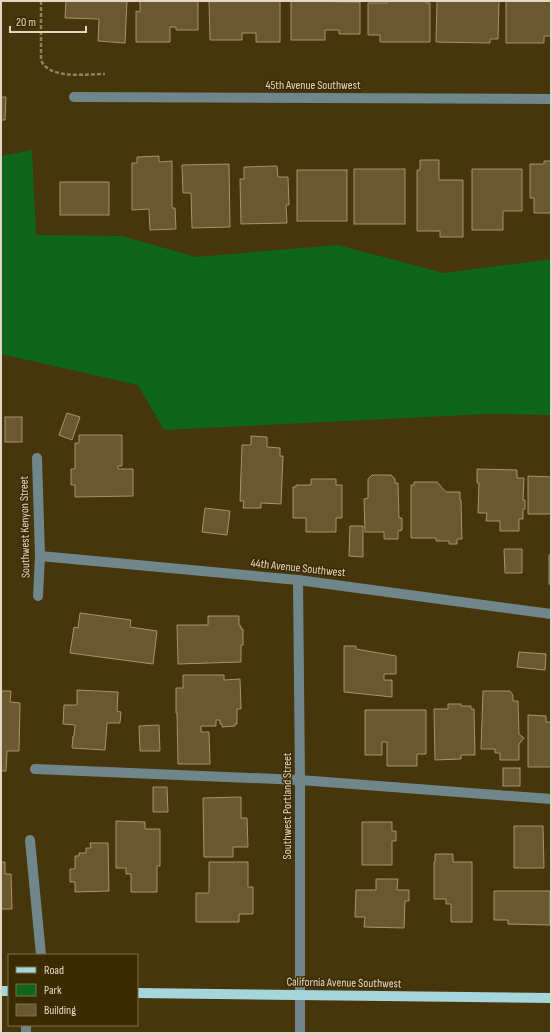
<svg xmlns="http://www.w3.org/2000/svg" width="552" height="1034" font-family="'Sofia Sans Condensed',sans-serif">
  <rect width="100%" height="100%" fill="#47350b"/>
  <polygon fill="#0e661c" points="32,150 36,235 122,236 196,257 338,245 444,273 551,259 551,415 488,414 164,430 138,385 1,354 1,156"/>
  <g fill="#6b5831" stroke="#a8936a">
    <polygon points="66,1 127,1 125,43 98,41 99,19 65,18"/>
    <polygon points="140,1 198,1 198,30 176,30 176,27 170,27 170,42 136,42 136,11 140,12"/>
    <polygon points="209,1 280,1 280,42 256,42 256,33 242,33 242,40 210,40"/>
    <polygon points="291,1 360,2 360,34 339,34 339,30 325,30 325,40 291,40"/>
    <polygon points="387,1 426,1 426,3 430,3 430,42 380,42 380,35 368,35 368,3 387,3"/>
    <polygon points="437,1 499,1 498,39 490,39 490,43 436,42"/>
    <polygon points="506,1 551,1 551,36 544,36 544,43 506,43"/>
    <polygon points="1,97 6,97 5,120 1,120"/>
    <polygon points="159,156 159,162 172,161 172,208 175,208 176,229 150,230 149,209 132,210 132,163 137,163 137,157"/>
    <polygon points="420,160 439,160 439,180 463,180 463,237 440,237 440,231 417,231 417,170 420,170"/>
    <polygon points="544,161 551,161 551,213 534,213 534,198 530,198 530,164 544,164"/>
    <polygon points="229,164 230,227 192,228 191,193 183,193 182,165"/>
    <polygon points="277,166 278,177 288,177 289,205 286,205 287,223 241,224 240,179 244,179 244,167"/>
    <rect x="354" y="169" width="51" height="55"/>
    <polygon points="472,169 522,169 522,211 503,211 503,230 472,230"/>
    <rect x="297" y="170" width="50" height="51"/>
    <rect x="60" y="182" width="49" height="33"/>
    <polygon points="67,413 80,417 72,440 59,435"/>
    <rect x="5" y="417" width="17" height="25"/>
    <polygon points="79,435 122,435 122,466 118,466 118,469 133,469 133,496 75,497 75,485 71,485 71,469 75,469 75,443 79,443"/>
    <polygon points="251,436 267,437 267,447 280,448 280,456 283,456 281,504 261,503 261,508 243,508 244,501 240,501 242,445 251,445"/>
    <polygon points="477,469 517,470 517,478 524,478 523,500 525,500 525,509 523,509 523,519 519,519 519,531 500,531 500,521 486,521 487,513 478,513 479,483 477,483"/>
    <polygon points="372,475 391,475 395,479 395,483 398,483 399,518 402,518 402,530 398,531 398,539 384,539 384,532 365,532 364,499 368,498 368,479"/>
    <polygon points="528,476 551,477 551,514 528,514"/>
    <polygon points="311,479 336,479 336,485 342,485 342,518 336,518 336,532 306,532 306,518 293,518 293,487 296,487 296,485 311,485"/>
    <polygon points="414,482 437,482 446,492 460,492 460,500 461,500 462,539 457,539 457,544 449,544 449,541 436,541 436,538 411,538 411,485 414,485"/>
    <polygon points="205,508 230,511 227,535 202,532"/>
    <polygon points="350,526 363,526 363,557 349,556"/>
    <polygon points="504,549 522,549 522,573 505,573"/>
    <rect x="549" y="555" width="2" height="29"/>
    <polygon points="80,613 131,620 130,627 157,631 153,664 70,653 74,627 78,628"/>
    <polygon points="208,616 239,616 239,626 241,626 241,629 243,629 243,645 241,645 241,662 178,664 177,625 208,625"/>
    <polygon points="344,646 356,646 356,649 396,656 396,674 384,674 384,680 392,680 392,697 344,692"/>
    <polygon points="519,652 546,654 545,670 517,667"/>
    <polygon points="183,675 224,675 224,680 240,679 241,709 237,709 237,724 235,724 235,726 222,727 222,724 220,724 220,720 216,720 216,726 201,726 201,732 209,732 210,764 178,764 177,713 176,713 176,688 183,688"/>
    <polygon points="77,690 118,692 117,711 121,712 120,723 107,723 105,750 72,748 73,736 74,736 75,725 63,724 64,705 77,705"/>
    <polygon points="1,691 11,691 10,702 20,703 19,751 7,751 6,771 1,771"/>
    <polygon points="483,691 510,691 513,695 513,701 518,701 519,734 524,738 519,744 519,760 500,760 500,753 495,753 495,749 481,749"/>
    <polygon points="448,704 461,704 461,706 471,706 471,709 474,709 475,755 461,755 461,759 435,760 434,709 448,709"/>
    <polygon points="365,710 426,710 426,754 417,754 417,766 387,766 387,742 382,742 382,755 365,755"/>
    <polygon points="528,715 546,716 546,722 551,722 551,767 528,767"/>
    <polygon points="159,725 160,751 140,751 139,726"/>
    <rect x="503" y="768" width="17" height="18"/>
    <polygon points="153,787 167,787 168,812 153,812"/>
    <polygon points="241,797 241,818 247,818 248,847 233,847 233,857 204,857 203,798"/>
    <polygon points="116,821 145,822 145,829 160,829 160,866 157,866 157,892 131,892 131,874 126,874 126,868 116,868"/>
    <polygon points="362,822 392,822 392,831 396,831 396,841 392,841 392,865 362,865"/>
    <polygon points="514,826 543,826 544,868 514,868"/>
    <polygon points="90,843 108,843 109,891 75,892 75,882 70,882 70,869 75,869 75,856 79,856 79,853 86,853 86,848 91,848"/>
    <polygon points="435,854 453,854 453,862 472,862 472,922 451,922 451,904 446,904 446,899 434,899 434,862 435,862"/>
    <polygon points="1,862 5,862 5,874 11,874 12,909 1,909"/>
    <polygon points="209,862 248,862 248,887 253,887 253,914 239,914 239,922 196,922 196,893 209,893"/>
    <polygon points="376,879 398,879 397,890 409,890 409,901 405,901 404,928 364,927 365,917 355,917 356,890 376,890"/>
    <polygon points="494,891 550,891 550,925 508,924 508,920 494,920"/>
  </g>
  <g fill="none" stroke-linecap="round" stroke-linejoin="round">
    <path stroke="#908161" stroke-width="2.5" stroke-dasharray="4 2" stroke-linecap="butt" d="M41 1V60C49 80 87 74 105 74"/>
    <g stroke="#6f878a" stroke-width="10">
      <polyline points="74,97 551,99"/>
      <polyline points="37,458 40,556 38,596"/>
      <polyline points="40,556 298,580 551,614"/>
      <polyline points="298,580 300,780 300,1033"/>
      <polyline points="35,769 300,780 551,799"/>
      <polyline points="30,840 41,955"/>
      <polyline points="26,1033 26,1025"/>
    </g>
    <g stroke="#a4d6db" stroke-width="10">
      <polyline points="1,991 9,991"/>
      <polyline points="137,993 551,998"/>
    </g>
  </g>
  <g text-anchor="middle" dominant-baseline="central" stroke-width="3" stroke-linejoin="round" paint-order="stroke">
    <g font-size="12" fill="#e2d7c2" stroke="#3c2b00">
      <text x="313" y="85">45th Avenue Southwest</text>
      <text transform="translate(25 527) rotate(-91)">Southwest Kenyon Street</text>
      <text transform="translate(298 568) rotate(6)">44th Avenue Southwest</text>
      <text transform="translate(287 806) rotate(-90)">Southwest Portland Street</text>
      <text transform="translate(344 983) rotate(1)">California Avenue Southwest</text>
    </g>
  </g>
  <rect width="552" height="1034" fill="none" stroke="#e2d7c2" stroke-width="4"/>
  <rect x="8" y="954" width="130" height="72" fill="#3c2b00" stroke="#7e704e"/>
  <rect x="16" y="967" width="20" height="6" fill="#a4d6db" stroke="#7e704e"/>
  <text x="44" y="974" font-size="12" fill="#e2d7c2">Road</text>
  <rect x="16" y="984" width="20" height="12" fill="#0e661c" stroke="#7e704e"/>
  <text x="44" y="994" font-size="12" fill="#e2d7c2">Park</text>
  <rect x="16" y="1004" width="20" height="12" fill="#6b5831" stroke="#7e704e"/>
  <text x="44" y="1014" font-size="12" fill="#e2d7c2">Building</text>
  <path d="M10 26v6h76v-6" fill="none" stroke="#e2d7c2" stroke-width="2"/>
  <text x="16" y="26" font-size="12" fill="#e2d7c2" stroke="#3c2b00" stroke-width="3" paint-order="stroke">20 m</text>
</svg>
